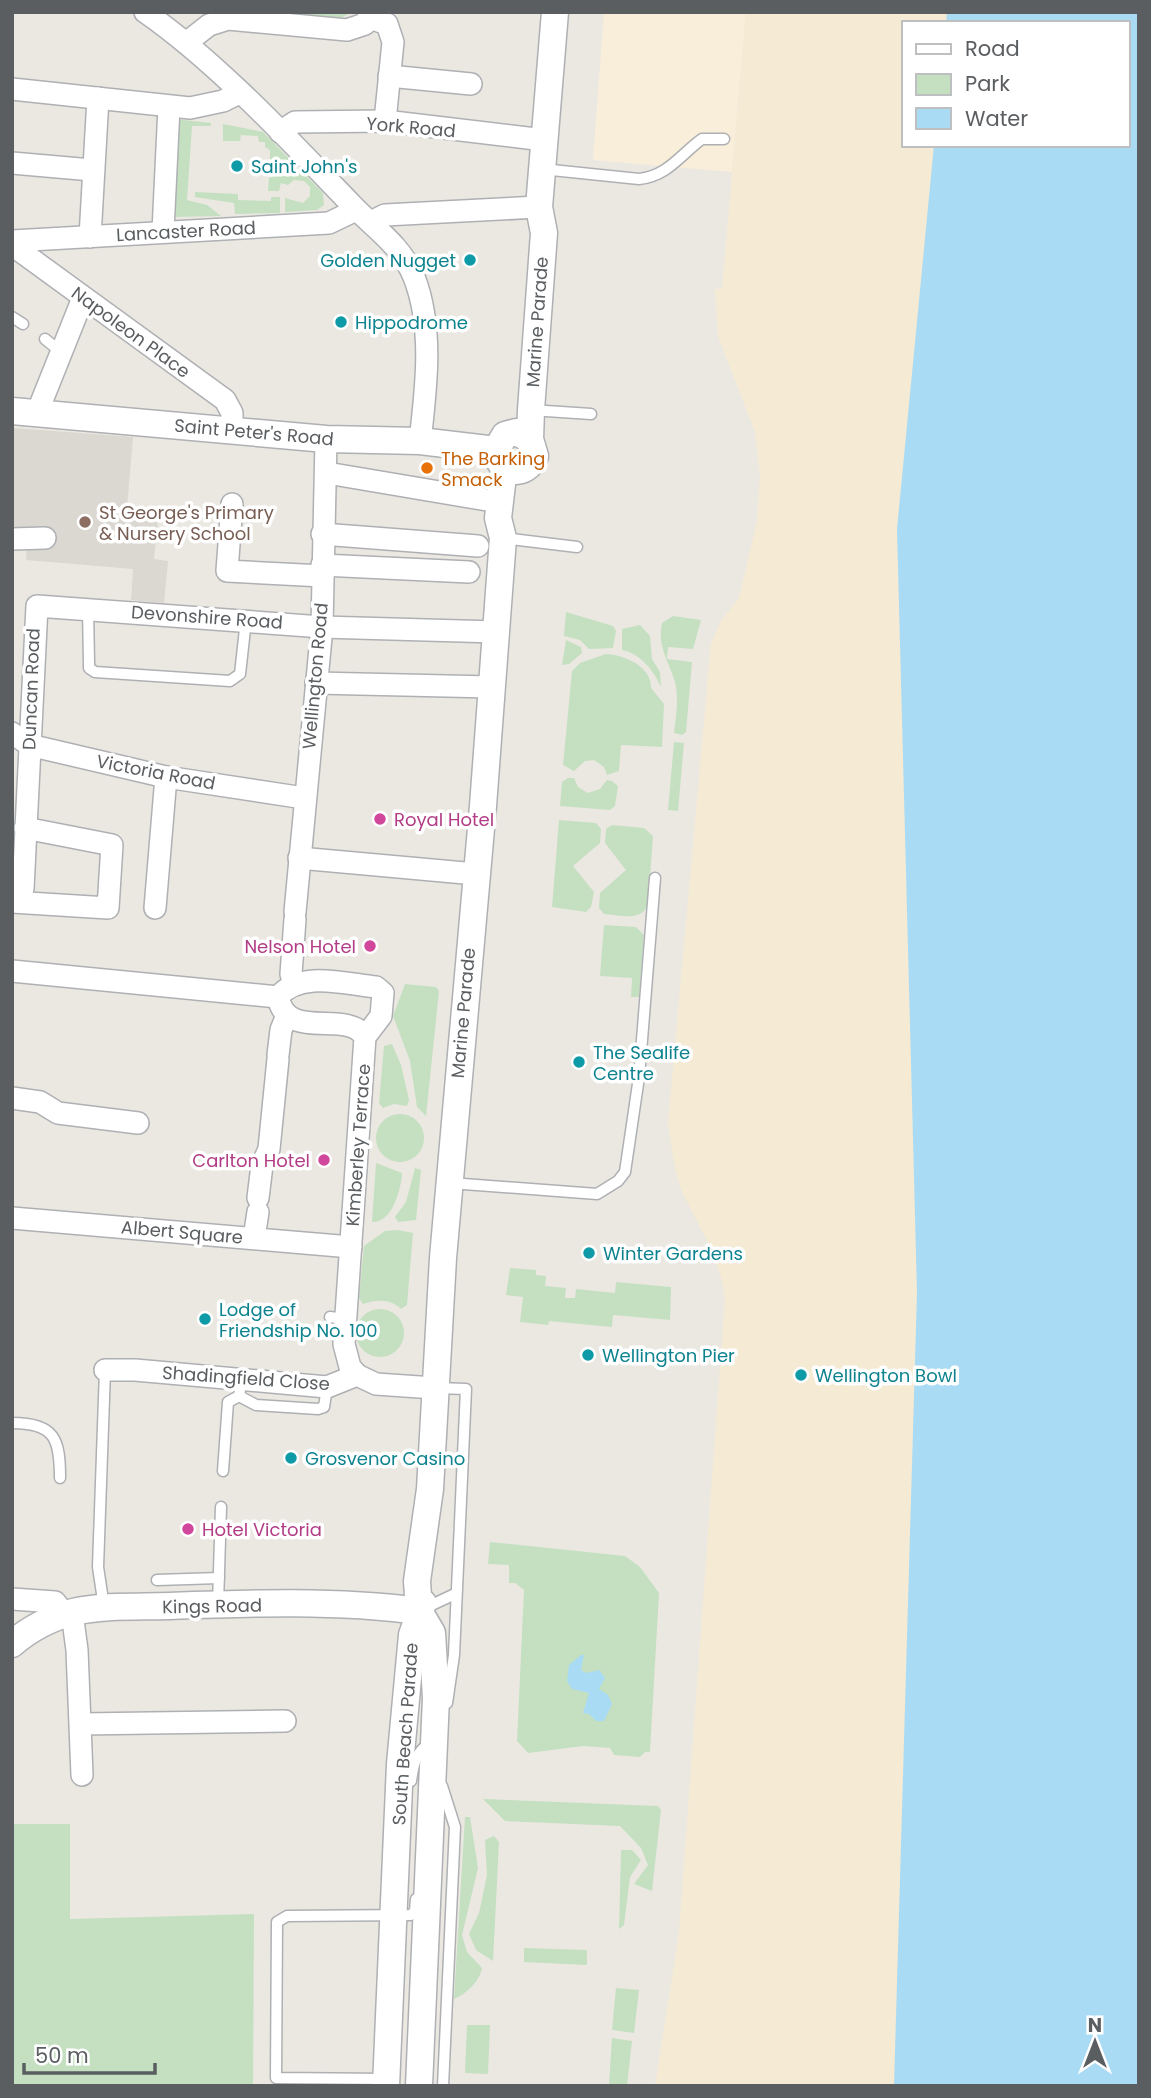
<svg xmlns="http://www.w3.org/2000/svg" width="1151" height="2098" font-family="Poppins,sans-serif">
  <rect width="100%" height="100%" fill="#ebe8e2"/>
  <polygon fill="#f9eed9" points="604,12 746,12 732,172 593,160"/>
  <polygon fill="#dbd7d1" points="14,428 133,437 127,508 159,511 154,559 168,561 164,603 131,600 133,569 26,560 27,543 12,534"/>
  <g fill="#c4e0c1">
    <polygon points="265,12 353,12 338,19"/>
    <polygon points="175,119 211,123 211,126 192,126 187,200 207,205 221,216 170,217"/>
    <polygon points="223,124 263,132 323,193 324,205 317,210 285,212 285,198 303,203 310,196 310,187 304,181 294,180 288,185 281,183 279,191 268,191 269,178 276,176 279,169 270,159 270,150 265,147 265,142 259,142 258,136 241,135 240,141 223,141"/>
    <polygon points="195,192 238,194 238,200 271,201 271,197 280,197 280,213 235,214 234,203 195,197"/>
    <polygon points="566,612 613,626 616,631 613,648 589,649 580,640 564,636"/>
    <path d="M673 616 701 620 693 649 668 647 667 659 692 662 686 732 682 735 674 733C676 716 679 699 675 682 669 661 657 647 662 623Z"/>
    <path d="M640 625 650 636 652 659 660 672 661 687C654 671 640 653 622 650V629Z"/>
    <polygon points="566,640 581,647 582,653 569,664 562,665"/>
    <path d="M606 654C624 655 652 666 651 688L664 704 662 747 621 745 619 771 607 775 604 767 594 760 585 761 574 771 563 765 572 671 580 663Z"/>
    <polygon points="674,742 684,743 678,811 668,810"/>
    <polygon points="568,778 574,778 578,787 588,793 600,789 607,780 612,781 618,786 615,806 610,810 560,806 562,782"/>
    <polygon points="559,820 596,823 601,829 600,843 573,866 594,892 591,907 586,912 552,907"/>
    <path d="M612 825 644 828 653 836 648 905C641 922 619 915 604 914L599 908 600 893 626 870 605 843 606 829Z"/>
    <polygon points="604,925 636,927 644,935 639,997 631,997 632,978 600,976"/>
    <polygon points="405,984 436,987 439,991 426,1116 417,1107 410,1061 393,1016"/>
    <polygon points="392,1044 401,1065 409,1100 407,1106 394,1104 383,1108 379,1103 384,1046"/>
    <circle cx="400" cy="1138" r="24"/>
    <path d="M376 1163 402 1173C401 1190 392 1223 372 1222Z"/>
    <polygon points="415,1168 421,1170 416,1220 398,1222 395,1217 406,1202"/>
    <path d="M398 1230 413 1233 407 1305 401 1309C391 1299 377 1299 363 1304L359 1298 364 1246 385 1231Z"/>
    <polygon points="510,1268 536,1270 536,1275 546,1276 545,1286 566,1288 565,1298 575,1298 576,1289 615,1293 616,1282 671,1287 670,1320 613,1315 612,1327 549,1321 548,1325 520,1322 523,1297 506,1295"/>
    <circle cx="380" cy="1333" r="24"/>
    <polygon points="490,1542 625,1556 640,1567 659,1593 650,1752 645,1752 640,1757 614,1755 610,1748 583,1746 528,1753 517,1741 524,1590 515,1583 509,1583 509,1565 488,1564"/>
    <polygon points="483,1799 658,1806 661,1810 652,1891 634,1884 648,1865 641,1848 620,1826 505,1821"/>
    <path d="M465 1817H470L478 1868 462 1935 467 1952 482 1968C480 1981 466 1994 454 1999Z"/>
    <polygon points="12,1824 70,1824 70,1919 254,1914 253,2086 12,2086"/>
    <polygon points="494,1836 499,1842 493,1961 476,1950 469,1934 479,1913 487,1875 485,1840"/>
    <polygon points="621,1850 632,1850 641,1860 630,1877 624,1925 619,1929"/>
    <polygon points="524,1948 587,1950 587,1965 524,1962"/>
    <polygon points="616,1988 639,1990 634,2033 612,2030"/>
    <polygon points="467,2025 490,2025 488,2074 465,2073"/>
    <polygon points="612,2038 632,2041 627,2086 609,2086"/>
  </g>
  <path fill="#f5ead3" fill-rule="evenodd" d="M746 12H1139V466L975 2086H655L679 1933 725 1298C719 1256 703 1234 685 1198 674 1175 672 1148 668 1124L711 643 721 621 739 598 757 521 760 475 755 432 718 336 715 289H722ZM904 23H1128V145H904Z"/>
  <g fill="#a9dbf4">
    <polygon points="947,12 1139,12 1139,2086 894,2086 917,1292 897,529 934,145 1128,145 1128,23 946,23"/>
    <polygon points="581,1655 584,1655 581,1670 586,1673 599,1670 605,1678 599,1689 608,1695 612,1704 604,1721 596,1721 589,1714 583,1713 589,1693 572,1689 567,1681 569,1665"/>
  </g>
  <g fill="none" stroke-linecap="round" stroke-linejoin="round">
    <g stroke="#aeb0b3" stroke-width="13">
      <g id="service">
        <path d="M542 169 639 179C668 176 681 154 702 139H724"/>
        <polyline points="12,317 23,324"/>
        <polyline points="45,339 61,352"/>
        <polyline points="531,410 591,414"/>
        <polyline points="503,538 577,547"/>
        <polyline points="88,609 89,663 89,668 95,672 230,681 240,674 246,620"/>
        <polyline points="450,1183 597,1194 618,1181 625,1172 639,1077 655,878"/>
        <polyline points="330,1317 345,1319"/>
        <polyline points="437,1388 466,1389 454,1655 447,1703"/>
        <polyline points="239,1396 256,1405 318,1409 324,1407 327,1387"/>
        <path d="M12 1423C55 1423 60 1439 60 1478"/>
        <polyline points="223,1471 228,1402 239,1396 240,1390"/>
        <polyline points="157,1580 219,1578"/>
        <polyline points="218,1604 221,1507"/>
        <polyline points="104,1607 98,1567 105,1370"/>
        <polyline points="423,1609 455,1594"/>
        <path d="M411 1781C413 1767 415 1752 429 1744"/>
        <polyline points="442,1786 455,1827 443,2086"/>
        <polyline points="387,2079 276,2078 277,1922 287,1916 411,1915 415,1911 416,1899"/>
      </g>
    </g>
    <g stroke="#aeb0b3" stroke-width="24">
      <g id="minor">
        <path d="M145 12C217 62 291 142 352 205 375 229 401 245 414 277 434 328 426 389 420 441"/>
        <polyline points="370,18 387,24 393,42 385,121"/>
        <polyline points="186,43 209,25 228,19 347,30 365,24 371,12"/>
        <polyline points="389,76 471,84"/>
        <polyline points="12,89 190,108 223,101 239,93"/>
        <polyline points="280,132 295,122 385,121 544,140"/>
        <polyline points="12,163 92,170"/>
        <polyline points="371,222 385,215 539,207"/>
        <polyline points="163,231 169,107"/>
        <polyline points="90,237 98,98"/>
        <polyline points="12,241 329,223 356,210"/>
        <polyline points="12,245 225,400 232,413 232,430"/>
        <polyline points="37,413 83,298"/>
        <polyline points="327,473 499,502"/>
        <polyline points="232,504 227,571 323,576"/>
        <polyline points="322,534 478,546"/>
        <polyline points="12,539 45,538"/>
        <polyline points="322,565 469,572"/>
        <polyline points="316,683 491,687"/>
        <polyline points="12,733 29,745 166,777 304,798"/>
        <polyline points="299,858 476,874"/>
        <polyline points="12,901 23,889 37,606 322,627 496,632"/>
        <polyline points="12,902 108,908 112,845 25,828"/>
        <polyline points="155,908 166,777"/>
        <polyline points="295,912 322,627 326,439"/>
        <polyline points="12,971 278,997"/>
        <polyline points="294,984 291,974 295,919"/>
        <polyline points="278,1055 281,1030 287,1015"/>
        <polyline points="12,1098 40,1102 58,1113 138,1123"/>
        <polyline points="258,1198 262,1165 269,1149 278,1059"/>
        <polyline points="12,1218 351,1247"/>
        <polyline points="254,1238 258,1212"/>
        <polyline points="105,1370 135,1370 327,1387 357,1375 376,1384 434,1388"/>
        <path d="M357 1375 350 1367 344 1344 365 1037C347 1008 287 1043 278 997 300 970 345 984 376 987L383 993 381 1016 365 1037"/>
        <polyline points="12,1599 55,1602 65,1615"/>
        <polyline points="72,1613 77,1650 82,1775"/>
        <polyline points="81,1724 285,1721"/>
      </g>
    </g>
    <g stroke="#aeb0b3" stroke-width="29">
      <g id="tertiary">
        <polyline points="12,411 326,439 420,441 496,450"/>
        <path d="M530 439 516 432 505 435 496 450C498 474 526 479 535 456L530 439 531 410 544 233 539 207 555 12"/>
        <path d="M12 1644C29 1629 52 1617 73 1612 105 1605 137 1607 169 1606 251 1603 337 1600 419 1611"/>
        <polyline points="386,2086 400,1764 412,1635 423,1603"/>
        <polyline points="419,2086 436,1698 432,1633 419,1611 417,1581 430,1489 443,1258 483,806 503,538 498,518 504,468"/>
      </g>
    </g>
    <use href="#service" stroke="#fff" stroke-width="10"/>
    <use href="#minor" stroke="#fff" stroke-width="21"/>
    <use href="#tertiary" stroke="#fff" stroke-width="26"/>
  </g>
  <g fill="#0f9aa8" stroke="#fff" stroke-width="2.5">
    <circle cx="237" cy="166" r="7"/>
    <circle cx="470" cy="260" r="7"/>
    <circle cx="341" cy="322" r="7"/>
    <circle cx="579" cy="1062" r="7"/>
    <circle cx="589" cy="1253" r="7"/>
    <circle cx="205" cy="1319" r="7"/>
    <circle cx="588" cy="1355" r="7"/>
    <circle cx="801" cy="1375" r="7"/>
    <circle cx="291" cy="1458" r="7"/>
  </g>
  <circle fill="#e8710a" stroke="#fff" stroke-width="2.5" cx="427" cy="468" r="7"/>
  <circle fill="#8d6e63" stroke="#fff" stroke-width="2.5" cx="85" cy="522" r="7"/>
  <g fill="#d1479c" stroke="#fff" stroke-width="2.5">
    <circle cx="380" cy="819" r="7"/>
    <circle cx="370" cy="946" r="7"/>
    <circle cx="324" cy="1160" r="7"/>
    <circle cx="188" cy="1529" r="7"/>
  </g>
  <g text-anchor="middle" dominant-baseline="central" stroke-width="7" stroke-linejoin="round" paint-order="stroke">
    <g font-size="18" fill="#5a5e61" stroke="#fff">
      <text transform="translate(411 127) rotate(5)">York Road</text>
      <text transform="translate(186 231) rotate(-3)">Lancaster Road</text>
      <text transform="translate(537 322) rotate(-86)">Marine Parade</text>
      <text transform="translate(131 332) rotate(36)">Napoleon Place</text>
      <text transform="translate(254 432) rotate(5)">Saint Peter's Road</text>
      <text transform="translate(207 617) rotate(4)">Devonshire Road</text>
      <text transform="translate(315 676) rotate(-85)">Wellington Road</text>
      <text transform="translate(31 689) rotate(-88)">Duncan Road</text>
      <text transform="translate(156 772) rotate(11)">Victoria Road</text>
      <text transform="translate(463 1013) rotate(-85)">Marine Parade</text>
      <text transform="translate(358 1145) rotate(-86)">Kimberley Terrace</text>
      <text transform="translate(182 1232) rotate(5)">Albert Square</text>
      <text transform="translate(246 1378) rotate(4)">Shadingfield Close</text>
      <text transform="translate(212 1606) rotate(-1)">Kings Road</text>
      <text transform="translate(405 1734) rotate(-86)">South Beach Parade</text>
    </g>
    <g font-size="18" fill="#0d838f" stroke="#fff" text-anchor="start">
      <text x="251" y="166">Saint John's</text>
      <text x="456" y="260" text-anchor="end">Golden Nugget</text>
      <text x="355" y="322">Hippodrome</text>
      <text x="593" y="1052">The Sealife<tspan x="593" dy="21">Centre</tspan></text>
      <text x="603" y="1253">Winter Gardens</text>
      <text x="219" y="1309">Lodge of<tspan x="219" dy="21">Friendship No. 100</tspan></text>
      <text x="602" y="1355">Wellington Pier</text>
      <text x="815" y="1375">Wellington Bowl</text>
      <text x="305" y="1458">Grosvenor Casino</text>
    </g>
    <g font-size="18" fill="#c56008" stroke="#fff" text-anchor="start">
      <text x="441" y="458">The Barking<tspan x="441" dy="21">Smack</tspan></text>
    </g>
    <g font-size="18" fill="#785e54" stroke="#fff" text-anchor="start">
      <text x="99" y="512">St George's Primary<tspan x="99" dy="21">&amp; Nursery School</tspan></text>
    </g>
    <g font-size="18" fill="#b23c85" stroke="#fff" text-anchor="start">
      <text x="394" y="819">Royal Hotel</text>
      <text x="356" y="946" text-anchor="end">Nelson Hotel</text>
      <text x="310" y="1160" text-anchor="end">Carlton Hotel</text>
      <text x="202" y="1529">Hotel Victoria</text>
    </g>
  </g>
  <rect width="1151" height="2098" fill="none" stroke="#5a5e61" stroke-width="28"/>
  <rect x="902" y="21" width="228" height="126" fill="#ffffff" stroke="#bdbfc0" stroke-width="2"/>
  <rect x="916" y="44" width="35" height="10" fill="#ffffff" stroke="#bdbfc0" stroke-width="2"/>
  <text x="965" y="56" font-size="21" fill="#5a5e61">Road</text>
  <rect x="916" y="74" width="35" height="21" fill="#c4e0c1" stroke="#bdbfc0" stroke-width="2"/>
  <text x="965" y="91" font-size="21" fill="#5a5e61">Park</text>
  <rect x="916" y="108" width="35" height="21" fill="#a9dbf4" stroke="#bdbfc0" stroke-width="2"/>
  <text x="965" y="126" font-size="21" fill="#5a5e61">Water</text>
  <g transform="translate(1095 2042)" stroke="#ffffff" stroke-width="5" paint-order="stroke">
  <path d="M0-5L12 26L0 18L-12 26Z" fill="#5a5e61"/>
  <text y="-10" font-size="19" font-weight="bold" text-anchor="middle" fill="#5a5e61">N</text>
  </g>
  <path d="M24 2063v10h131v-10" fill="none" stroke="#5a5e61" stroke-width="3.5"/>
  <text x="35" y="2063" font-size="21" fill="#5a5e61" stroke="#ffffff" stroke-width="5" paint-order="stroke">50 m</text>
</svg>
